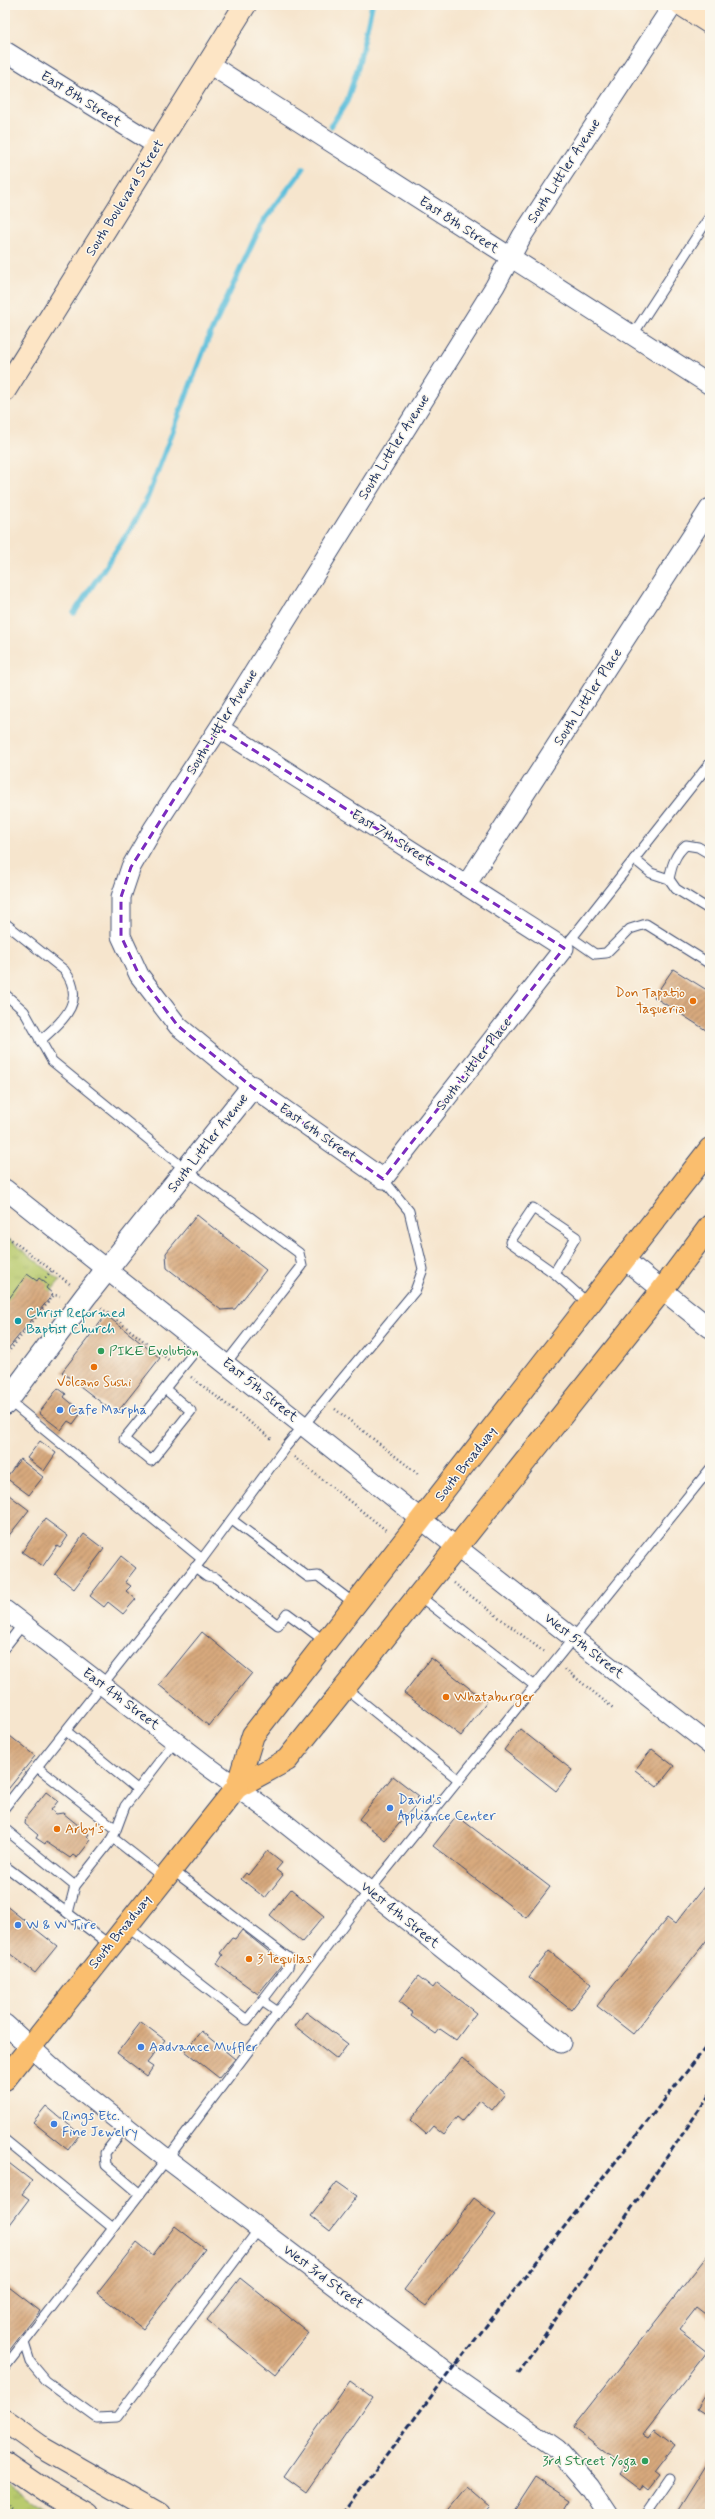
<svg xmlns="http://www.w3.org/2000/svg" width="715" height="2519" font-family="Mynerve,sans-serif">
  <defs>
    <pattern id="park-tufts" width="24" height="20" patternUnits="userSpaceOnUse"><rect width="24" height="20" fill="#b9cb6e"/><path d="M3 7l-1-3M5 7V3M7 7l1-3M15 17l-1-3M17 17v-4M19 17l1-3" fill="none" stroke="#9eaf62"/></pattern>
    <pattern id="building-hatch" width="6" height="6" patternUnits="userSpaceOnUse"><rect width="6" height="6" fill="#d7a97d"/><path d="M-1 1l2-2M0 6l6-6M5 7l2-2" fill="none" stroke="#ae8a6a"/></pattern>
  </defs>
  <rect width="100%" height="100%" fill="#fbf7ec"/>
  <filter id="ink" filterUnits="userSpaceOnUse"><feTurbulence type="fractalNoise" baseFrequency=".025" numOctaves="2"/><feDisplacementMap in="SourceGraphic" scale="8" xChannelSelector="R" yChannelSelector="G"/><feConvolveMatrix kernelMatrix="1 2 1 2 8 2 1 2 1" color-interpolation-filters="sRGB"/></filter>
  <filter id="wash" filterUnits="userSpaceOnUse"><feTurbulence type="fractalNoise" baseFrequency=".012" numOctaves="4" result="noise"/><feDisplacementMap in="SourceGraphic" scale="16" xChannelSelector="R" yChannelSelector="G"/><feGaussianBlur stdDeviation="0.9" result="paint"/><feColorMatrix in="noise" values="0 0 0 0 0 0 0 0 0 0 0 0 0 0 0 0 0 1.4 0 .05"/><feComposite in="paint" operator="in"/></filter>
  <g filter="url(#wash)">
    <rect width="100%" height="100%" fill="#f6e5cd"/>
    <g fill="url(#park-tufts)" stroke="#6a7d66">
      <polygon points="5,1236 60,1280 5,1349"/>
      <polygon points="5,2482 51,2514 5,2514"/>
    </g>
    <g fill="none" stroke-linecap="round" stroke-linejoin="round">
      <g stroke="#5dbfdb" stroke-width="5.5">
        <polyline points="331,126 347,101 358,67 372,5"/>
        <polyline points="74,613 133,525 146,501 208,339 261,225 303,169"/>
      </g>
    </g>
    <g id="blocks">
      <g fill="url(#building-hatch)">
        <polygon points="673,969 710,992 709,1032 654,997"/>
        <polygon points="197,1215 266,1270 235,1309 221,1310 167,1268 166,1253"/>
        <polygon points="27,1274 37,1281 39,1278 48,1285 46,1288 53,1294 7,1350 5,1348 5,1304"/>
        <polygon points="106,1315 160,1358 116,1414 62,1372"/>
        <polygon points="58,1388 66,1394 64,1397 82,1412 73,1424 68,1421 61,1430 39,1413"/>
        <polygon points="40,1441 56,1453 44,1471 27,1458"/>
        <polygon points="20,1459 43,1477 29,1495 6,1478"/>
        <polygon points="5,1492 29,1510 7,1538 5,1537"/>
        <polygon points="45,1519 68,1536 60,1548 57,1546 43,1566 22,1552"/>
        <polygon points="84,1534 104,1549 74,1589 55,1574"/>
        <polygon points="121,1556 136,1568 125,1582 131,1586 126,1591 136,1599 123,1614 108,1602 104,1607 90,1596"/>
        <polygon points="202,1632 252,1673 209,1726 159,1685"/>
        <polygon points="431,1658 487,1702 461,1736 404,1693"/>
        <polygon points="520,1729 572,1770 556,1791 504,1750"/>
        <polygon points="5,1732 35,1756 5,1793"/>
        <polygon points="652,1749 674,1766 657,1787 635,1770"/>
        <polygon points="393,1776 419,1796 417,1798 420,1800 385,1840 359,1819"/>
        <polygon points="46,1792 58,1801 51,1810 56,1814 63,1813 89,1834 87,1837 91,1840 77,1858 73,1855 70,1858 46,1842 45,1844 36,1838 38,1835 25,1824 26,1817"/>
        <polygon points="457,1816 550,1887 526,1918 433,1846"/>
        <polygon points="267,1851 282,1863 276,1870 283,1875 265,1898 241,1879 246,1873 248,1875"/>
        <polygon points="710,1879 710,1936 633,2034 597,2006 667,1918 675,1924"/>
        <polygon points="291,1889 324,1916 302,1942 270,1915"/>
        <polygon points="5,1905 57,1946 35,1973 5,1950"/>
        <polygon points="242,1930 283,1963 258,1994 217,1964 223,1955 220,1953 232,1938 235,1939"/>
        <polygon points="549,1951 591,1984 571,2010 529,1977"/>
        <polygon points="418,1976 433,1988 437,1983 476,2013 456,2040 440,2029 436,2034 411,2016 413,2013 399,2002"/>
        <polygon points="306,2012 348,2044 337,2059 295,2026"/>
        <polygon points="141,2022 165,2040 147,2063 153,2067 147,2076 117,2053"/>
        <polygon points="201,2031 235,2059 219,2078 185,2051"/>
        <polygon points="462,2058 505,2094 492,2110 480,2100 462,2121 457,2117 443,2134 433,2126 426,2134 410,2120"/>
        <polygon points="46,2106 80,2134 68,2150 33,2122"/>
        <polygon points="5,2160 32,2181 22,2194 29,2199 5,2231"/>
        <polygon points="337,2182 357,2196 330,2231 311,2216"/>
        <polygon points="474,2198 496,2215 426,2306 404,2290"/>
        <polygon points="175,2226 205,2249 143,2329 97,2293 137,2242 153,2255"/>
        <polygon points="710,2252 710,2317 697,2307 679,2330 707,2352 643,2434 648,2437 654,2429 675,2445 655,2471 660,2475 649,2489 644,2485 641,2490 620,2474 625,2467 573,2427"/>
        <polygon points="240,2278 309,2333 275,2375 207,2320"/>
        <polygon points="5,2284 40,2311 5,2356"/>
        <polygon points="350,2381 372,2397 306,2492 284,2476"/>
        <polygon points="710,2388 710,2417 697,2409"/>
        <polygon points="710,2458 710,2509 707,2514 675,2514"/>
        <polygon points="536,2477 571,2500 562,2514 512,2514"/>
        <polygon points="468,2486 490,2505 482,2514 445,2514"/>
      </g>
    </g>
  </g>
  <g filter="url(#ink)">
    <use href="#blocks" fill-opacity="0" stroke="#3c4a6f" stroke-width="1"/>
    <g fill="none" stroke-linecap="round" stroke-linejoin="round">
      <g stroke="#3c4a6f" stroke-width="11">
        <g id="service">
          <polyline points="632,336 710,216"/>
          <path d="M710 854 698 847 686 845C675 854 672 865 669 879L676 889 710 910"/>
          <polyline points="634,859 651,873 669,879"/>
          <path d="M5 923 64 970C88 1001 62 1021 40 1041"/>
          <polyline points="572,938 595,954 606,953 630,929 646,924 710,964"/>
          <polyline points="564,948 710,763"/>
          <polyline points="5,994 24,1011 52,1061 186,1170 299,1253 302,1266 226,1363"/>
          <polyline points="554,1273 576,1237 533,1208 510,1242 554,1273 589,1304"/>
          <polyline points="165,1389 191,1411 151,1461 124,1439 201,1344"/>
          <polyline points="8,1400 202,1559"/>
          <polyline points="232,1520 308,1577 318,1576 355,1604"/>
          <polyline points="195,1567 207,1576 216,1578 278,1625 287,1613 326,1642"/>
          <polyline points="418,1595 535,1686"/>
          <polyline points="5,1647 23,1624"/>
          <polyline points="344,1687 459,1780"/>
          <polyline points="66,1731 137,1789"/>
          <polyline points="37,1767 116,1829"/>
          <polyline points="5,1807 202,1559 284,1449 415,1291 423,1269 409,1211 383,1179"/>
          <polyline points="5,1829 75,1886"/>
          <polyline points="113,1838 164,1878"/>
          <polyline points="5,1866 110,1945"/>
          <polyline points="171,1869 290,1959 288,1967 262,2001"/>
          <polyline points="68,1913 75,1886 113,1838 125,1806 176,1740"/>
          <polyline points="126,1926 247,2020 262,2001 278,2012"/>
          <polyline points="126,2126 105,2153 106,2165 140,2194"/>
          <polyline points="5,2140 113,2228"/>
          <polyline points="24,2343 30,2362 46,2381 97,2418 117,2417 259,2229"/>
          <polyline points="5,2367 167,2159 369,1891 710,1469"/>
          <polyline points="646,2514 670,2479"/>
        </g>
      </g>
      <g stroke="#3c4a6f" stroke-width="21">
        <g id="minor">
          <polyline points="5,51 158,146"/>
          <polyline points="209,64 710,385"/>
          <polyline points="219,728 564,948 383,1179 252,1087 178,1026 139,975 121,936 121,897 131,867 153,829 219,728 495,286 522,236 673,5"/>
          <polyline points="466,885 710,508"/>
          <polyline points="5,1189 422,1520 710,1745"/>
          <polyline points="625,1260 710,1328"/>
          <polyline points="5,1610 206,1765 272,1813 561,2043"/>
          <polyline points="5,2024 62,2076 167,2159 449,2373 557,2449 590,2487 608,2514"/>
        </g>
      </g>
      <g stroke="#3c4a6f" stroke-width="24">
        <polyline id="tertiary" points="5,1404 85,1297 252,1087"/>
      </g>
      <g stroke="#3c4a6f" stroke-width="24">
        <g id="secondary">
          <polyline points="682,5 710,23"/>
          <polyline points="5,390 245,5"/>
          <polyline points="5,2421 40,2446 159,2514"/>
          <polyline points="5,2463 46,2491 86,2514"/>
        </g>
      </g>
      <g stroke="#3c4a6f" stroke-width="24">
        <g id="primary">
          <polyline points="237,1787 287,1760 662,1290 710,1226"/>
          <polyline points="5,2079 237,1787 253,1735 710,1149"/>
        </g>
      </g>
      <g stroke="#3c4a6f" stroke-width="2.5" stroke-dasharray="1 3" stroke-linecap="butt">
        <polyline points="5,1235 70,1284"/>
        <polyline points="43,1281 52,1270"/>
        <polyline points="101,1308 170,1361"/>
        <polyline points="5,1356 54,1295 60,1296"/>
        <polyline points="191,1377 273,1440"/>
        <polyline points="335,1409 418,1474"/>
        <polyline points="294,1457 387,1531"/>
        <polyline points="454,1583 544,1652"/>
        <polyline points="565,1669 613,1708"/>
        <polyline points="5,2504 17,2514"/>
      </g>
      <use href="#service" stroke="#fff" stroke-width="9"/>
      <use href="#minor" stroke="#fff" stroke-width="19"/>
      <use href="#tertiary" stroke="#fff" stroke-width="22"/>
      <use href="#secondary" stroke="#fde5c5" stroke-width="22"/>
      <use href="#primary" stroke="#fabe6e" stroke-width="22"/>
      <g stroke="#1b2f5e" stroke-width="3" stroke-dasharray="6 3" stroke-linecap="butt">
        <polyline points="518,2374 710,2094"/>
        <polyline points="342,2514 449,2373 710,2042"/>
      </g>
    </g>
  </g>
  <path fill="none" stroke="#7b2cbf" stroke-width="3" stroke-dasharray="8 5" stroke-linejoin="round" d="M219 728 564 948 383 1179 252 1087 178 1026 139 975 121 936V897L131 867Z"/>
  <g fill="#e8710a" stroke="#fbf7ec" stroke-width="1.5">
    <circle cx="693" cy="1001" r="4"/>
    <circle cx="94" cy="1367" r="4"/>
    <circle cx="446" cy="1697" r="4"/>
    <circle cx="57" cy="1829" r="4"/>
    <circle cx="249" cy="1959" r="4"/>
  </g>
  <circle fill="#0f9aa8" stroke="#fbf7ec" stroke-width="1.5" cx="18" cy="1321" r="4"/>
  <g fill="#2e9e5b" stroke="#fbf7ec" stroke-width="1.5">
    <circle cx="101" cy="1351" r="4"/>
    <circle cx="645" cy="2461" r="4"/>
  </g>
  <g fill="#3f7fe0" stroke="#fbf7ec" stroke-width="1.5">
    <circle cx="60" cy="1410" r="4"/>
    <circle cx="390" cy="1808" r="4"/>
    <circle cx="18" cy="1925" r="4"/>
    <circle cx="141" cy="2047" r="4"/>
    <circle cx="54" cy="2124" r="4"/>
  </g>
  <g text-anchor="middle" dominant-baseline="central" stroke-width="3" stroke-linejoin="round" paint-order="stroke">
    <g font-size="14" fill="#1b2f5e" stroke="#fbf7ec">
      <text transform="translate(81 99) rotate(32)">East 8th Street</text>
      <text transform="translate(564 171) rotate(-57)">South Littler Avenue</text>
      <text transform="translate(125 198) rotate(-58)">South Boulevard Street</text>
      <text transform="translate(459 225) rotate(33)">East 8th Street</text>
      <text transform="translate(394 447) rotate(-58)">South Littler Avenue</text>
      <text transform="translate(588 697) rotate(-57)">South Littler Place</text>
      <text transform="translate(222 722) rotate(-58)">South Littler Avenue</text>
      <text transform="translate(392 838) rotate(32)">East 7th Street</text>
      <text transform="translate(474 1064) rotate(-52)">South Littler Place</text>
      <text transform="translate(318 1133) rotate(35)">East 6th Street</text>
      <text transform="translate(208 1143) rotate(-52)">South Littler Avenue</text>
      <text transform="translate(260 1390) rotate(39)">East 5th Street</text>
      <text transform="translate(466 1464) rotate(-52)">South Broadway</text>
      <text transform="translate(584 1646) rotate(38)">West 5th Street</text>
      <text transform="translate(121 1699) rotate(37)">East 4th Street</text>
      <text transform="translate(400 1915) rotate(39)">West 4th Street</text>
      <text transform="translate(120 1932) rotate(-51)">South Broadway</text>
      <text transform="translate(323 2277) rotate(37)">West 3rd Street</text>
    </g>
    <g font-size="14" fill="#c56008" stroke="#fbf7ec" text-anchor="start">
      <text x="685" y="993" text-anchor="end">Don Tapatio<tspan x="685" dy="16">Taqueria</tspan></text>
      <text x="94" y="1382" text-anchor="middle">Volcano Sushi</text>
      <text x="454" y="1697">Whataburger</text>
      <text x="65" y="1829">Arby's</text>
      <text x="257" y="1959">3 Tequilas</text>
    </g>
    <g font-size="14" fill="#0d838f" stroke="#fbf7ec" text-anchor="start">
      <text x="26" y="1313">Christ Reformed<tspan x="26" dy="16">Baptist Church</tspan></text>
    </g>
    <g font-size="14" fill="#27864d" stroke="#fbf7ec" text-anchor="start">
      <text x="109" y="1351">PIKE Evolution</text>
      <text x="637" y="2461" text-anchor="end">3rd Street Yoga</text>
    </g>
    <g font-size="14" fill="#366cbe" stroke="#fbf7ec" text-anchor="start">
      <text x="68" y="1410">Cafe Marpha</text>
      <text x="398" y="1800">David's<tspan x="398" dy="16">Appliance Center</tspan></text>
      <text x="26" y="1925">W &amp; W Tire</text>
      <text x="149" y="2047">Aadvance Muffler</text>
      <text x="62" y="2116">Rings Etc.<tspan x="62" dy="16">Fine Jewelry</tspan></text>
    </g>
  </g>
  <rect width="715" height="2519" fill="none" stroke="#fbf7ec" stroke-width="20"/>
</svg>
